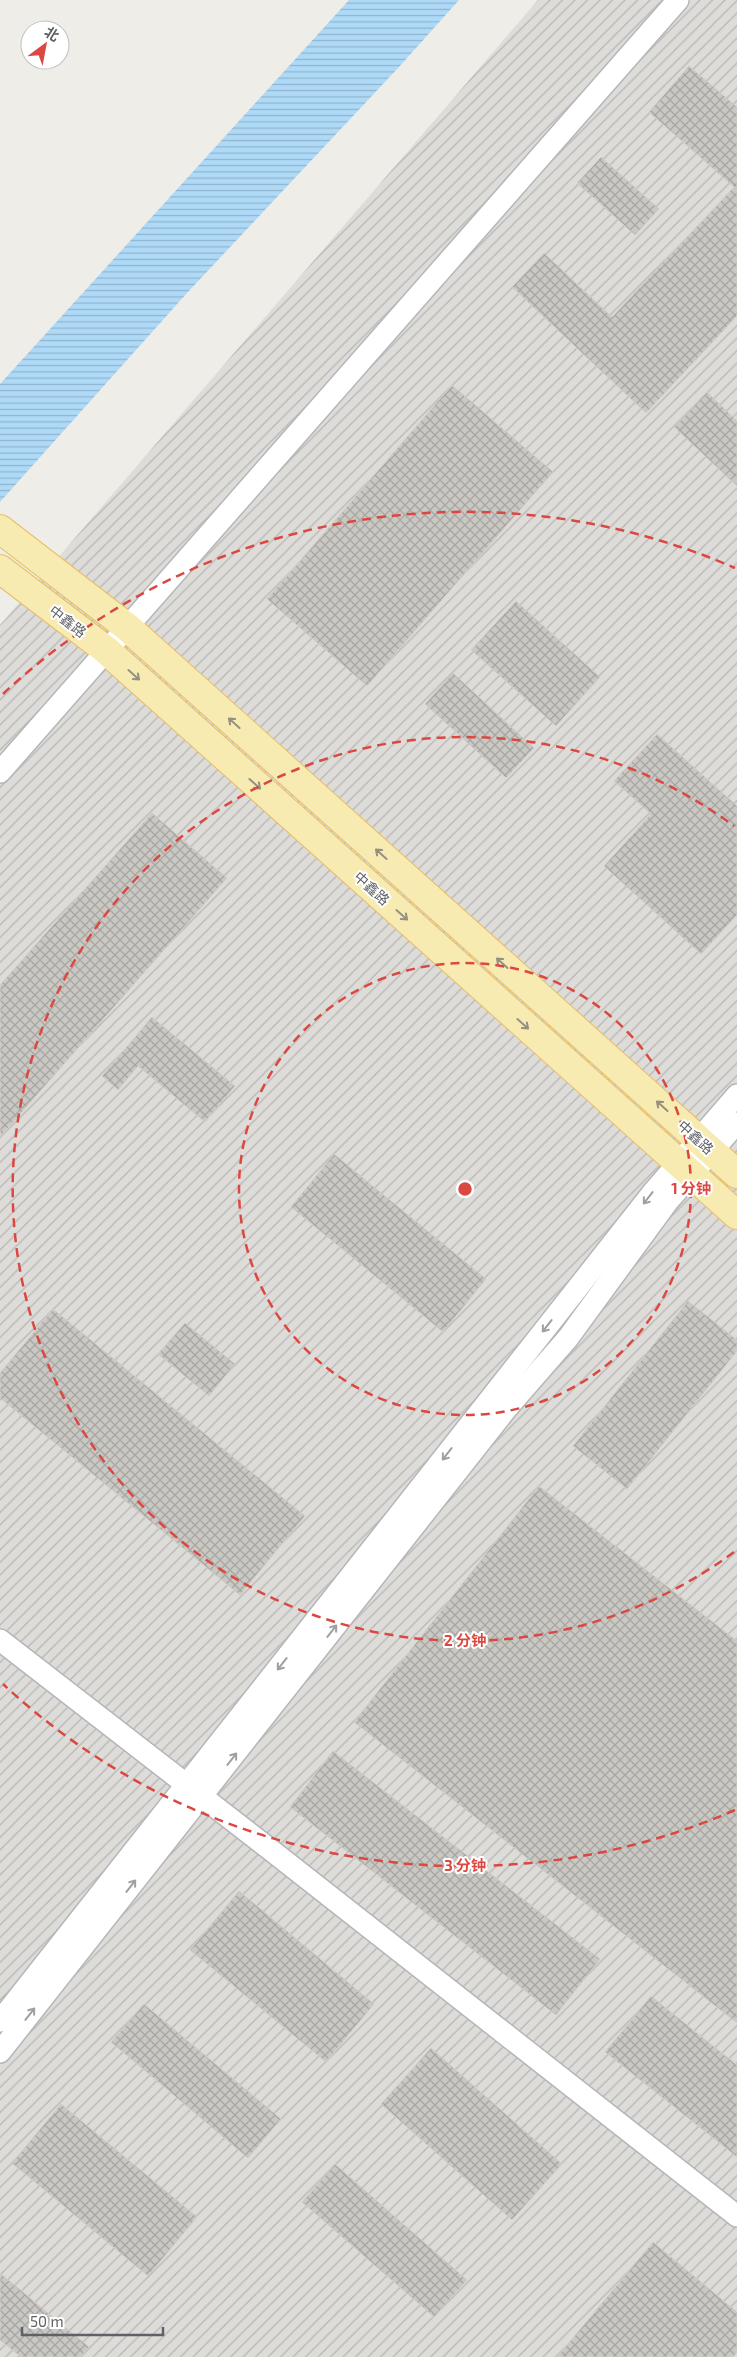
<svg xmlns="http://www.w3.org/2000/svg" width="737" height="2357" font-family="'Exo 2','Noto Sans SC',sans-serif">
  <defs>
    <pattern id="industrial-furrows" width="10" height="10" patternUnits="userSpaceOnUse" patternTransform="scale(1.25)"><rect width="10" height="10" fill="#dedcd9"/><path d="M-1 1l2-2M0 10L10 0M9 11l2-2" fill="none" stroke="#b7b6b4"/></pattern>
    <pattern id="water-rules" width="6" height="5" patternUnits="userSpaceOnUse" patternTransform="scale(1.25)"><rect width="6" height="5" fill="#aedaf8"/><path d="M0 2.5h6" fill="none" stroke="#91b4cc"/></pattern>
    <pattern id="building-cross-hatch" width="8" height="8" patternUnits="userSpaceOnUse" patternTransform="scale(1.25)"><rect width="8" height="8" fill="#cac8c3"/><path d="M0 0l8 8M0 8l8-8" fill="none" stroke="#a7a6a2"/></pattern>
  </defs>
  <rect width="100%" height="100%" fill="#efede7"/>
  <polygon fill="url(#industrial-furrows)" points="538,0 737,0 737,2357 0,2357 0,625"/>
  <polygon fill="url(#water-rules)" points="349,0 459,0 399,67 187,293 0,502 0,384"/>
  <g fill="url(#building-cross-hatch)" stroke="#d3cec5">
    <polygon points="689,66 737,107 737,316 646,413 512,287 544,253 612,317 734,187 649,112"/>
    <polygon points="601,157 659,209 635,235 577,183"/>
    <polygon points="452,385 553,472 367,686 267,599"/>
    <polygon points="707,392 737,421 737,486 674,427"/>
    <polygon points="516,601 600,677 556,726 471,650"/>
    <polygon points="453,673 534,748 506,778 425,704"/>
    <polygon points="657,734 737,806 737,915 701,954 604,866 651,814 614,781"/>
    <polygon points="152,813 227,878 0,1137 0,985"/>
    <polygon points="152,1017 235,1086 205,1122 138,1066 118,1090 102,1076"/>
    <polygon points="334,1154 486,1279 443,1332 291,1207"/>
    <polygon points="688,1301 737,1340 737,1351 627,1489 573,1446"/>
    <polygon points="53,1309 305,1516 240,1595 0,1398 0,1373"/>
    <polygon points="185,1323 235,1364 209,1396 158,1354"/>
    <polygon points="539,1486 737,1641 737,2023 354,1722"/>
    <polygon points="333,1751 600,1959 556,2015 290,1807"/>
    <polygon points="239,1891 374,2004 326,2062 190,1950"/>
    <polygon points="651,1996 737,2065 737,2157 605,2052"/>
    <polygon points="144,2004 281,2119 248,2158 111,2042"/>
    <polygon points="431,2048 562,2164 512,2220 381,2104"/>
    <polygon points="61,2104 197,2217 148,2276 12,2163"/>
    <polygon points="335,2164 467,2280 434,2317 302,2202"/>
    <polygon points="653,2242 737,2312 737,2352 733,2357 557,2357"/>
    <polygon points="0,2273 89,2347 80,2357 21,2357 0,2340"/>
  </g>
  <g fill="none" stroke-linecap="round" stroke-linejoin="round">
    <g stroke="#b4b6ba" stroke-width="24">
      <g id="minor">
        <polyline points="0,772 678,0"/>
        <polyline points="0,1640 267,1847 737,2216"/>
        <polyline points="0,2021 654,1191 737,1095"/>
        <polyline points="0,2052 507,1408 568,1338 668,1201 737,1123"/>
      </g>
    </g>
    <g stroke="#e6bf69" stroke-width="30">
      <g id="major">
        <polyline points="0,529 127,627 737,1174"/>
        <polyline points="0,569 106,650 737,1215"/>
      </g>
    </g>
    <use href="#minor" stroke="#fff" stroke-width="21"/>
    <use href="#major" stroke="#f8ebb2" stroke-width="28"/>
  </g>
  <defs><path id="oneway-shaft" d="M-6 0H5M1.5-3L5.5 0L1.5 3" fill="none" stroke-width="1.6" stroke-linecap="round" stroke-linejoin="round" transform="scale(1.25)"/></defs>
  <g stroke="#949180">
    <use href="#oneway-shaft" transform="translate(134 675) rotate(42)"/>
    <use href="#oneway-shaft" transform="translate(234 723) rotate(-138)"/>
    <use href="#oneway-shaft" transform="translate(255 784) rotate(42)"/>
    <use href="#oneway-shaft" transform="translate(381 854) rotate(-138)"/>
    <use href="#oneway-shaft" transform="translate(402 915) rotate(42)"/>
    <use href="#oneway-shaft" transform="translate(502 963) rotate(-138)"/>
    <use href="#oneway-shaft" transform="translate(523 1024) rotate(42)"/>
    <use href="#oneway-shaft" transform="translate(662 1106) rotate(-138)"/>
  </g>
  <g stroke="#9ea0a3">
    <use href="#oneway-shaft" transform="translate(648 1198) rotate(128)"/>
    <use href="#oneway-shaft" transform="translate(547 1326) rotate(128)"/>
    <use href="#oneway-shaft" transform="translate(447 1454) rotate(128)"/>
    <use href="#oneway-shaft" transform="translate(332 1631) rotate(-52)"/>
    <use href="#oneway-shaft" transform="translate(282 1664) rotate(128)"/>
    <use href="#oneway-shaft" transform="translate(232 1759) rotate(-52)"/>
    <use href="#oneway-shaft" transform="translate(131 1886) rotate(-52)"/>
    <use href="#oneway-shaft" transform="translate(30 2014) rotate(-52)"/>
  </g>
  <g fill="none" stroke="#db4841" stroke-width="2.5" stroke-dasharray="9 6">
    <circle cx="465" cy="1189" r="226"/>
    <path d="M734 1552A452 452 0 1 1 734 826"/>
    <path d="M735 1810A677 677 0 0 1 3 1684M3 694A677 677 0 0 1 735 568"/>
  </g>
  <g text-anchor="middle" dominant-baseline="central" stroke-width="4" stroke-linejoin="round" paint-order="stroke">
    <g font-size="14" fill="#5e6165" stroke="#fff">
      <text transform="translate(68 621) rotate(38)">中鑫路</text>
      <text transform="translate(372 888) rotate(42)">中鑫路</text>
      <text transform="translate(696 1137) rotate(42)">中鑫路</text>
    </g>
  </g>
  <circle cx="465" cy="1189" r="8" fill="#db4841" stroke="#fff" stroke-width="2.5"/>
  <g font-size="15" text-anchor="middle" font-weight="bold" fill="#db4841" stroke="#fff" stroke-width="4" stroke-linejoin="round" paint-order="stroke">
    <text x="691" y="1194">1 分钟</text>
    <text x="465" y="1646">2 分钟</text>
    <text x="465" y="1871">3 分钟</text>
  </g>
  <g transform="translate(45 45) rotate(32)"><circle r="24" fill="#ffffff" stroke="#bfc0c1"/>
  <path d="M0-4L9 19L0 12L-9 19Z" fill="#db4841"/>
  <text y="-8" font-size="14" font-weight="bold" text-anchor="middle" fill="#5e6165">北</text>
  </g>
  <path d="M22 2327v8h141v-8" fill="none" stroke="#5e6165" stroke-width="2.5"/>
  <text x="30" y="2327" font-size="15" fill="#5e6165" stroke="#ffffff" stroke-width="4" paint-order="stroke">50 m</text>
</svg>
